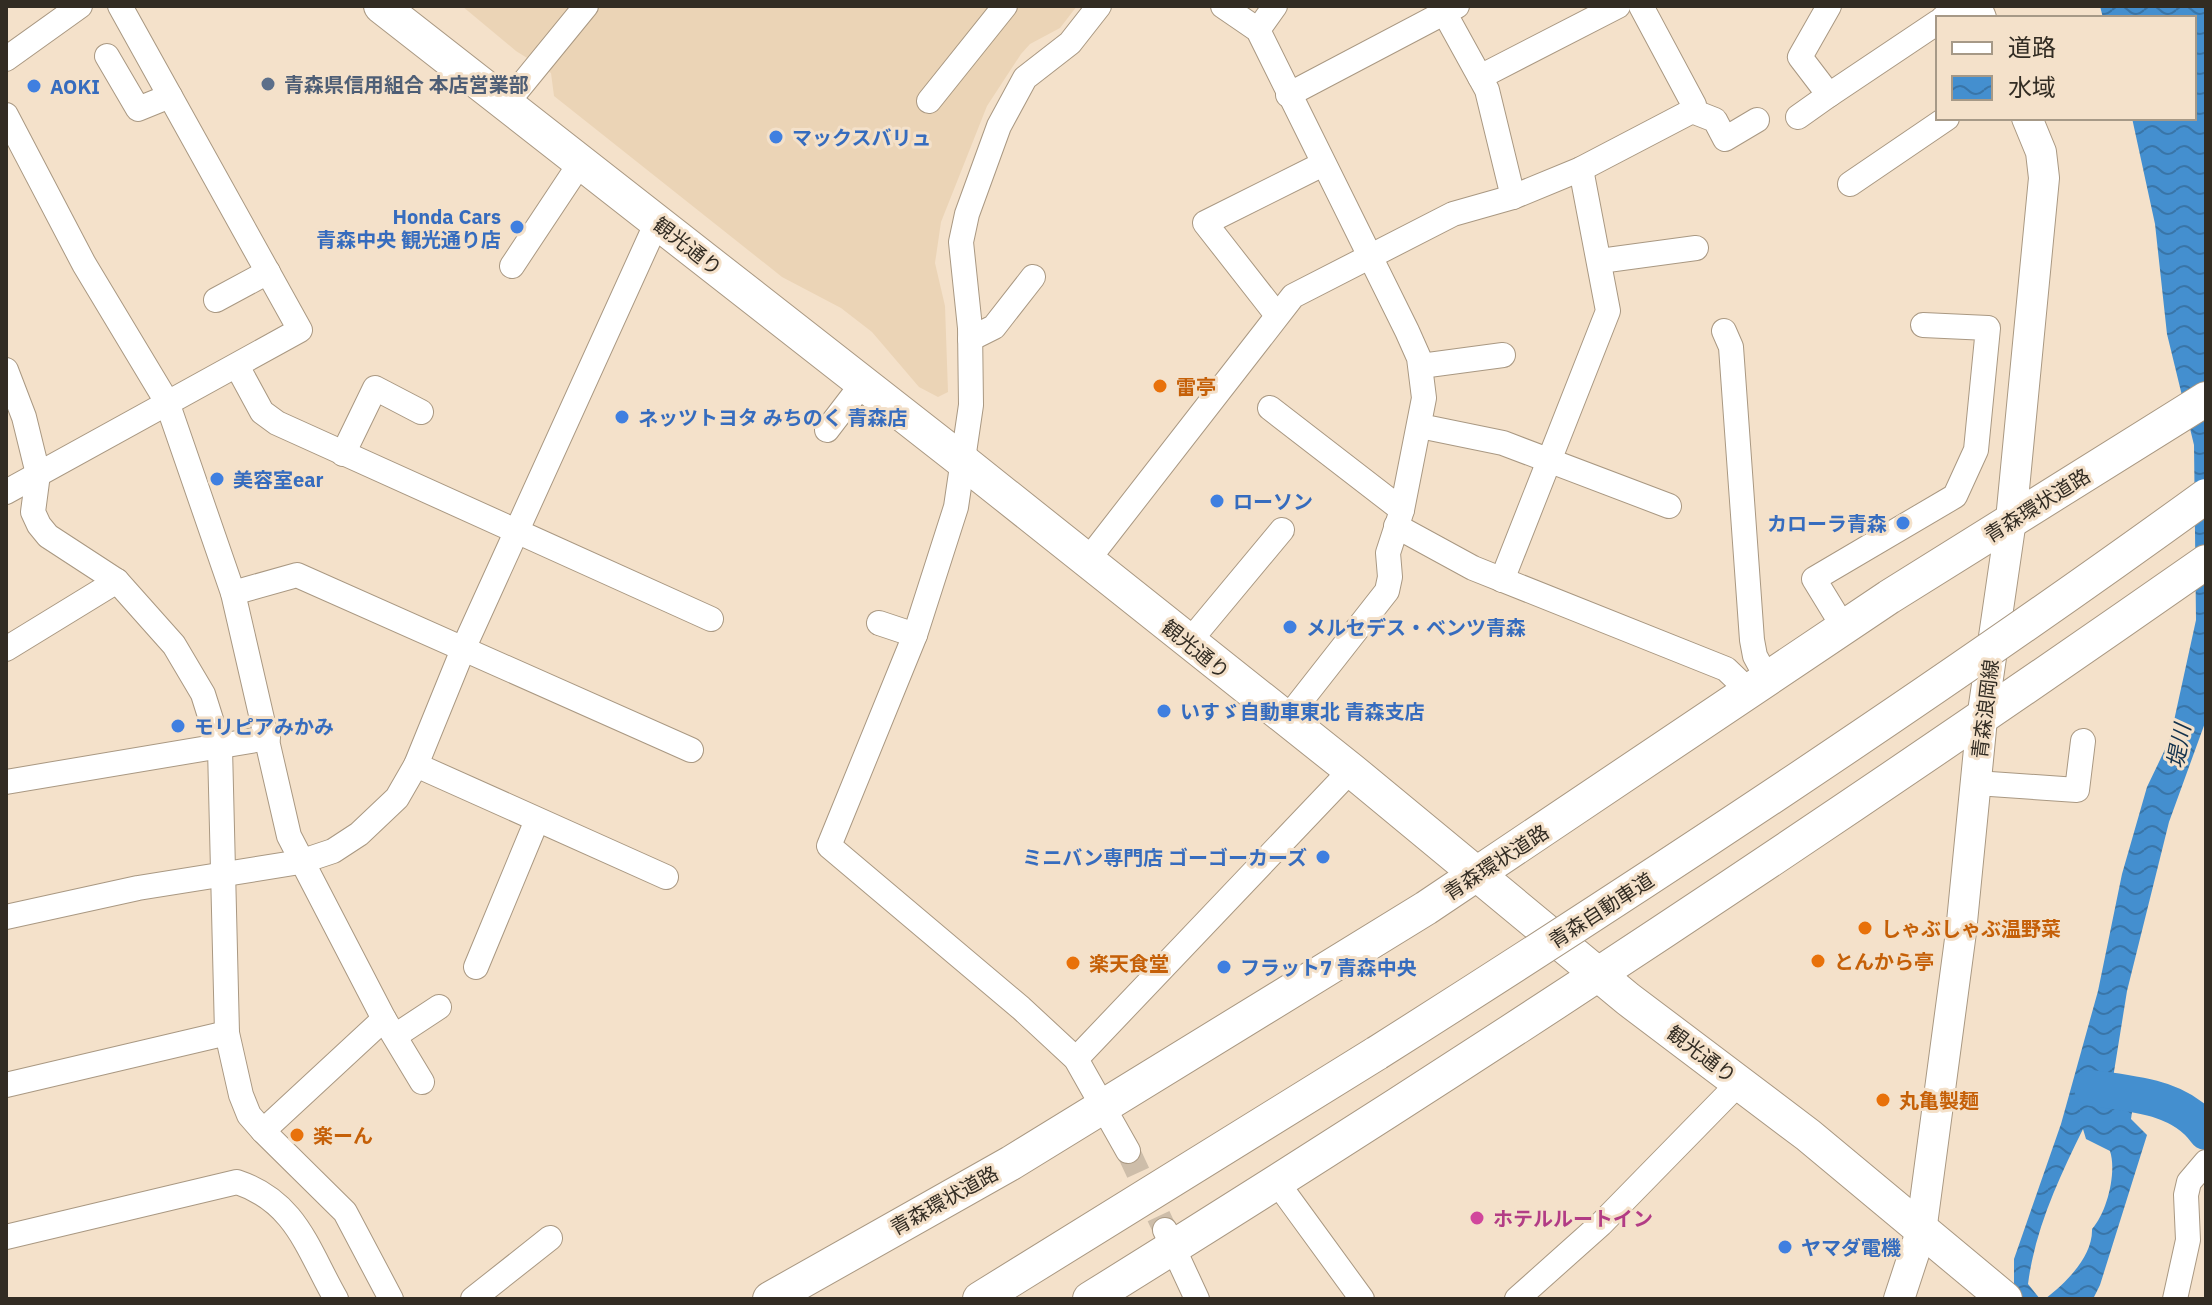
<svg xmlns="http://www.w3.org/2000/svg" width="2212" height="1305" font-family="'IBM Plex Sans','Noto Sans JP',sans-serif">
  <defs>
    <pattern id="water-waves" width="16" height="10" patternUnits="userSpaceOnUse" patternTransform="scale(2)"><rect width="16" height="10" fill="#448fcf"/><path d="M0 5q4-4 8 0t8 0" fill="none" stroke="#3975a8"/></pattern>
  </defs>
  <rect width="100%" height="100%" fill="#f4e1ca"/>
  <polygon fill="#ebd4b6" points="462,6 1077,6 1060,28 1030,44 1021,54 987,106 941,222 935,263 945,306 948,392 938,397 919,387 872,332 841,308 782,277 554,96 551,73 516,51"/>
  <path fill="url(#water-waves)" d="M2100 6H2206V720L2169 822 2127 991 2113 1078 2135 1092 2131 1119 2147 1135 2100 1285 2093 1299H2045C2066 1283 2093 1256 2092 1229 2107 1213 2117 1172 2110 1151L2086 1139 2083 1129C2059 1178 2035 1229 2028 1284L2040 1299H2014V1259L2061 1124 2098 991 2122 874 2147 787 2170 739 2196 620 2194 445 2167 334 2155 224 2132 118H2194V18H2103Z"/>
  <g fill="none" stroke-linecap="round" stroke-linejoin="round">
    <path stroke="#448fcf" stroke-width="36" d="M2092 1088C2131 1094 2181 1096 2206 1132"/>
    <polyline stroke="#cdbda9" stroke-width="24" stroke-dasharray="24 12" stroke-linecap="butt" points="1128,1151 1165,1230"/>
    <g stroke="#a99882" stroke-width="26">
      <g id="minor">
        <polyline points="1099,6 1070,43 1025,78 999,126 967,214 961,242 970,328 971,405 956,507 915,635 829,846 1021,1008 1076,1059 1128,1151"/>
        <polyline points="1223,6 1258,30 1407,331 1419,358 1424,398 1402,510 1388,553 1390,577 1387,591 1285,721"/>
        <polyline points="1829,6 1800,57 1829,95 1938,22"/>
        <polyline points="1444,12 1487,90 1513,197"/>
        <polyline points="1943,18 1961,6"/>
        <polyline points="1258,30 1275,6"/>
        <polyline points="107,56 138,109 170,96"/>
        <polyline points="6,59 80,6"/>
        <polyline points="1480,77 1618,6"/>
        <polyline points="1288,95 1457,6"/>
        <polyline points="929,101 1005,6"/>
        <polyline points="506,104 586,6"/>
        <polyline points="1692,111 1715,120 1725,139 1757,120"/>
        <polyline points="6,115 84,264 167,402 233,593 289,836 384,1019 263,1131"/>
        <polyline points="1798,117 1829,95"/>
        <polyline points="1850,184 1947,118"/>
        <polyline points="1600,261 1696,248"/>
        <polyline points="512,266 581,162"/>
        <polyline points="216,300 268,272"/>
        <polyline points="1277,315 1205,223 1323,164"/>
        <polyline points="1724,331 1731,347 1752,640 1755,656 1768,680"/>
        <polyline points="970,339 994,327 1033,277"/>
        <polyline points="237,366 262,412 277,423 711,619"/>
        <polyline points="1421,366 1503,355"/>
        <polyline points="6,370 24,417 38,474 33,512 39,525 48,536 117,581 174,645 203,694 220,748 227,1033 241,1095 249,1115 263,1131 345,1212 391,1299"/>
        <polyline points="1270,408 1402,510"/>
        <polyline points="1420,426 1503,443 1669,506"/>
        <polyline points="827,430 863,383"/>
        <polyline points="343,454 375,388 421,412"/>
        <polyline points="6,492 300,330 120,6"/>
        <polyline points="1396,526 1473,568 1726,669 1750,692"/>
        <polyline points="1087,561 1293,296 1453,214 1513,197 1581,169 1692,111 1694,105 1641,6"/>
        <polyline points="1502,580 1608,311 1581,169"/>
        <polyline points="233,593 297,575 691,750"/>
        <polyline points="879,623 915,635"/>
        <polyline points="1844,628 1814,579 1955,496 1976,450 1988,328 1923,325"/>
        <polyline points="1188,643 1282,530"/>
        <polyline points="6,649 117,581"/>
        <polyline points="416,765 666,877"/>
        <polyline points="6,782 268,738"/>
        <polyline points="1976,783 2077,790 2083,741"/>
        <polyline points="6,917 138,888 300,862 333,851 359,834 397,798 416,765 464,647 657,222"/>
        <polyline points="476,967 537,820"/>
        <polyline points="384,1019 422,1082"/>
        <polyline points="395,1036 439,1007"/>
        <polyline points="1076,1059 1351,770"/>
        <polyline points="6,1085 227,1033"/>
        <polyline points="1276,1181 1362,1299"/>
        <polyline points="1165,1230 1197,1299"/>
        <path d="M6 1237 237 1182C296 1202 307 1248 336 1299"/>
        <polyline points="473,1299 550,1238"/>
        <polyline points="1517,1299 1601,1224 1739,1083"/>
        <polyline points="2175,1299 2188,1240 2186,1195 2189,1182 2206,1162"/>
      </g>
    </g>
    <g stroke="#a99882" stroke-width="32">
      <g id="major">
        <polyline points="1976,6 1981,18"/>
        <polyline points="1899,1299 1921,1232 1961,932 1982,719 2011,520 2044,178 2041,152 2027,118"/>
      </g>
    </g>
    <g stroke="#a99882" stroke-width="36">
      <g id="highway">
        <polyline points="381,6 965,463 1351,770 1628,999 1808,1135 2005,1299"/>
        <polyline points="770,1299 1011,1163 1426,908 1889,597 2206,399"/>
        <polyline points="980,1299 1377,1053"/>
        <path d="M1090 1299C1469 1064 1841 817 2206 562"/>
      </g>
    </g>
    <use href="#minor" stroke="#fff" stroke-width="24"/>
    <use href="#major" stroke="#fff" stroke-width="30"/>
    <use href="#highway" stroke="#fff" stroke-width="34"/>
    <g stroke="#a99882" stroke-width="36" stroke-linecap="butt">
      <path id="highway-bridge" d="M1377 1053C1658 875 1936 692 2206 496"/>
    </g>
    <use href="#highway-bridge" stroke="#fff" stroke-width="34"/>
  </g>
  <circle fill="#5c6f8a" stroke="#f4e1ca" stroke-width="3" cx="268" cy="84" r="8"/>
  <g fill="#3f7fe0" stroke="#f4e1ca" stroke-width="3">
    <circle cx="34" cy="86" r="8"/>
    <circle cx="776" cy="137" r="8"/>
    <circle cx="517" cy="227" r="8"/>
    <circle cx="622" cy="417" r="8"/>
    <circle cx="217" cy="479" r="8"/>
    <circle cx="1217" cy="501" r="8"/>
    <circle cx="1903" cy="523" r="8"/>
    <circle cx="1290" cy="627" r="8"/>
    <circle cx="1164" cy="711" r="8"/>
    <circle cx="178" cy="726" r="8"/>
    <circle cx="1323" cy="857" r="8"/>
    <circle cx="1224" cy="967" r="8"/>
    <circle cx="1785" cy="1247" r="8"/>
  </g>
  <g fill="#e8710a" stroke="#f4e1ca" stroke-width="3">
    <circle cx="1160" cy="386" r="8"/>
    <circle cx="1865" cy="928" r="8"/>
    <circle cx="1818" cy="961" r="8"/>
    <circle cx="1073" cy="963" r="8"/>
    <circle cx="1883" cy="1100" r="8"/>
    <circle cx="297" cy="1135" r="8"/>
  </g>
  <circle fill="#d1479c" stroke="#f4e1ca" stroke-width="3" cx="1477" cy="1218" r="8"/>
  <g text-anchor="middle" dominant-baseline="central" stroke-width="6" stroke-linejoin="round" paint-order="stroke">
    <g font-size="20" font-weight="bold" fill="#4e5e75" stroke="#f4e1ca" text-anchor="start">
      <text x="284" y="84">青森県信用組合 本店営業部</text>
    </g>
    <g font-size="20" font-weight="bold" fill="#366cbe" stroke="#f4e1ca" text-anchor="start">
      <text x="50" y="86">AOKI</text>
      <text x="792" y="137">マックスバリュ</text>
      <text x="501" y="216" text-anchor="end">Honda Cars<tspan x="501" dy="23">青森中央 観光通り店</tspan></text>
      <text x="638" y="417">ネッツトヨタ みちのく 青森店</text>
      <text x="233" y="479">美容室ear</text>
      <text x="1233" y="501">ローソン</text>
      <text x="1887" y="523" text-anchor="end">カローラ青森</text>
      <text x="1306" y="627">メルセデス・ベンツ青森</text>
      <text x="1180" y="711">いすゞ自動車東北 青森支店</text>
      <text x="194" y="726">モリピアみかみ</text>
      <text x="1307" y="857" text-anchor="end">ミニバン専門店 ゴーゴーカーズ</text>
      <text x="1240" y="967">フラット7 青森中央</text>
      <text x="1801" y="1247">ヤマダ電機</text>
    </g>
    <g font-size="20" fill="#322c23" stroke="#f4e1ca">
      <text transform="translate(688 246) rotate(38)">観光通り</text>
      <text transform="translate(2037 505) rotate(-32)">青森環状道路</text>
      <text transform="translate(1196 649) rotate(39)">観光通り</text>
      <text transform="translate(1985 709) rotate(-83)">青森浪岡線</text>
      <text transform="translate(1496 862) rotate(-33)">青森環状道路</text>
      <text transform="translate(1601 910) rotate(-33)">青森自動車道</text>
      <text transform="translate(1702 1054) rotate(37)">観光通り</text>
      <text transform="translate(944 1200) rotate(-29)">青森環状道路</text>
    </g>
    <g font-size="20" font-weight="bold" fill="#c56008" stroke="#f4e1ca" text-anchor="start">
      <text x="1176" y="386">雷亭</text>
      <text x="1881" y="928">しゃぶしゃぶ温野菜</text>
      <text x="1834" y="961">とんから亭</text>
      <text x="1089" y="963">楽天食堂</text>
      <text x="1899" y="1100">丸亀製麺</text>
      <text x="313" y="1135">楽ーん</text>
    </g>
    <g font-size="20" font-weight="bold" fill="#b23c85" stroke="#f4e1ca" text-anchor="start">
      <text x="1493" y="1218">ホテルルートイン</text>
    </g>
    <g font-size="22" font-style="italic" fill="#12314c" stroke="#f4e1ca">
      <text transform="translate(2178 746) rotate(-79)">堤川</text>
    </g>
  </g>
  <rect width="2212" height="1305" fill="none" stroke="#322c23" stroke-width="16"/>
  <rect x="1936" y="16" width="260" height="104" fill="#f4e1ca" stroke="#a69987" stroke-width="2"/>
  <rect x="1952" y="42" width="40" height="12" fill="#ffffff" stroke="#a69987" stroke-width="2"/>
  <text x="2008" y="56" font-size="24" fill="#322c23">道路</text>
  <rect x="1952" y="76" width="40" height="24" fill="url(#water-waves)" stroke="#a69987" stroke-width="2"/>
  <text x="2008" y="96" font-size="24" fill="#322c23">水域</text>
</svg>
